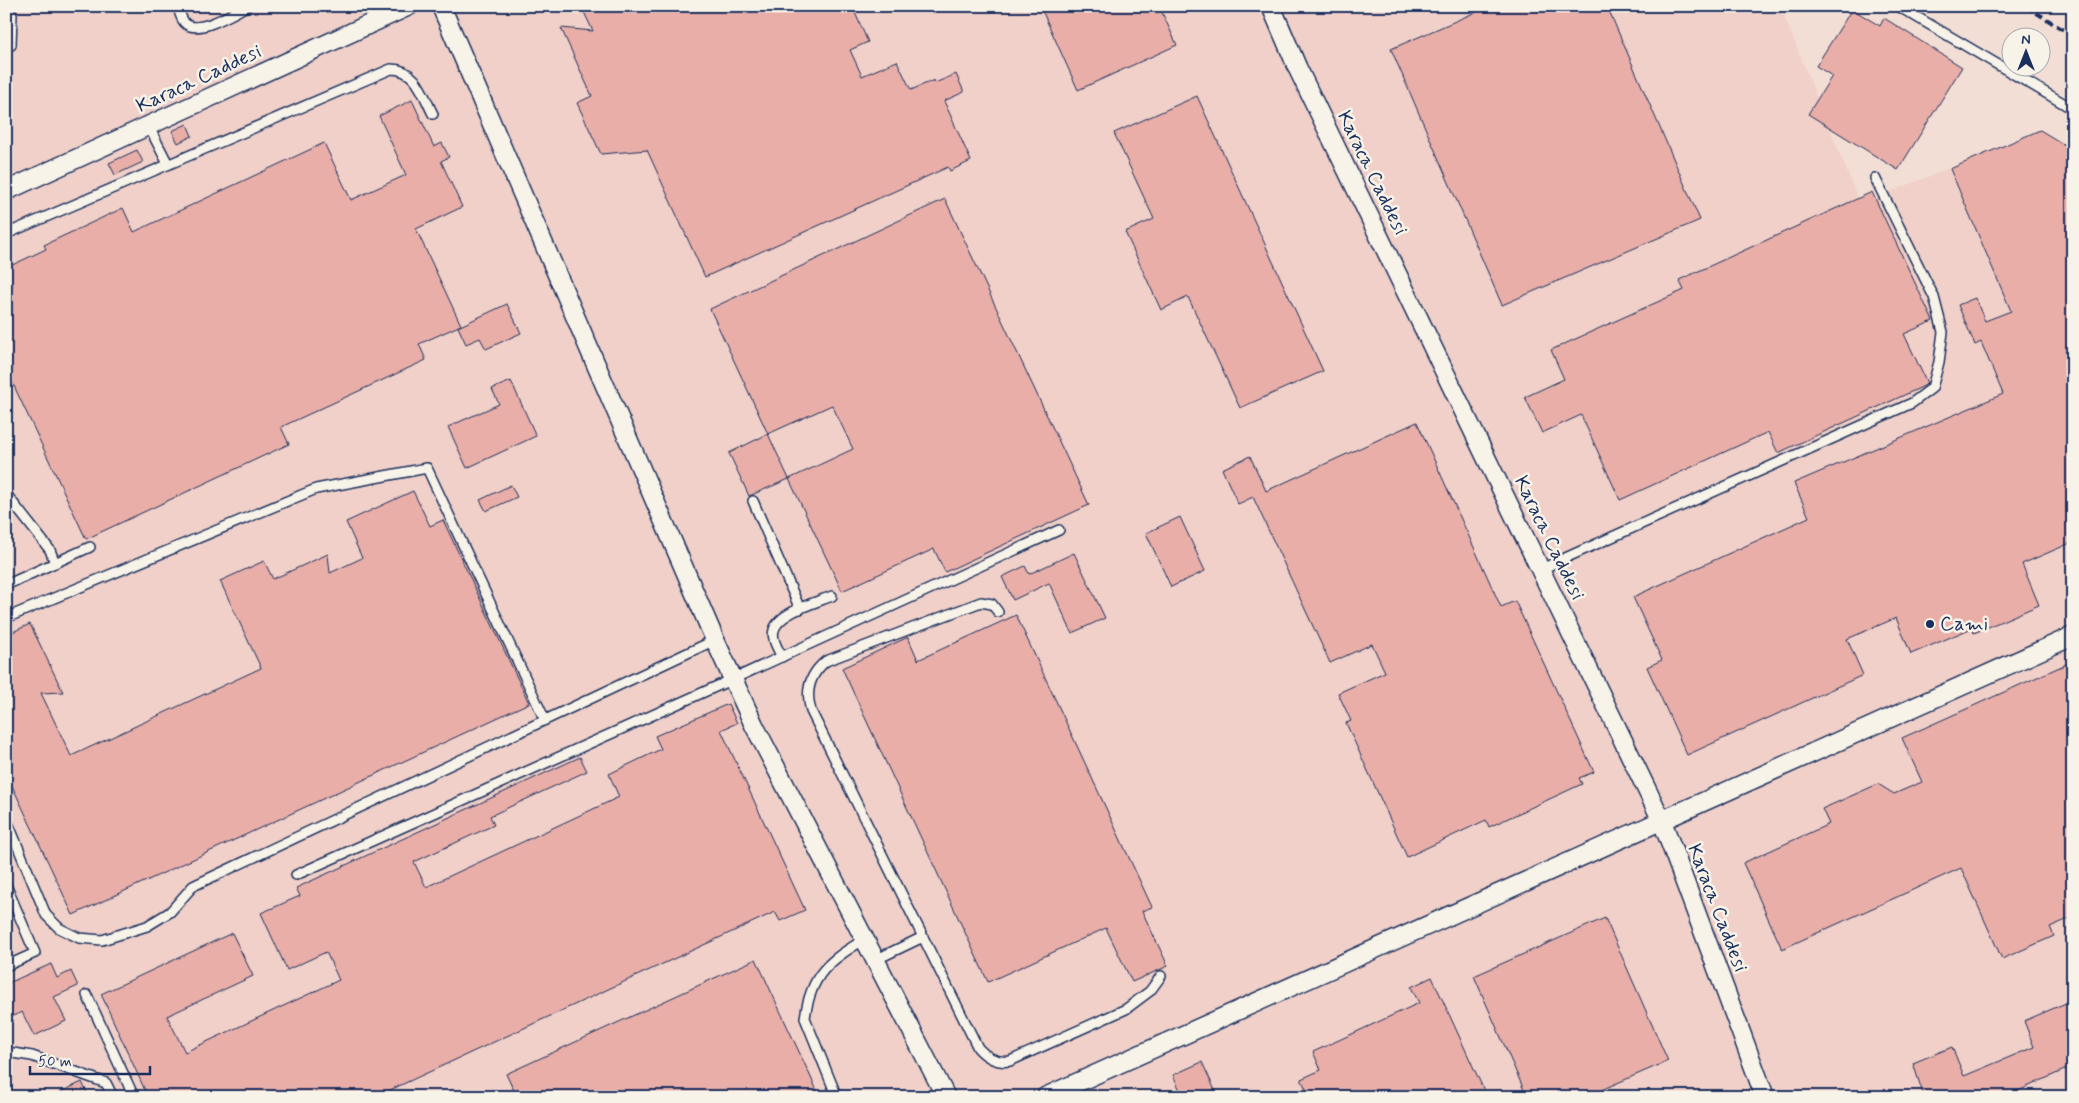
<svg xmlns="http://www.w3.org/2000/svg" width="2079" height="1103" font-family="Mynerve,sans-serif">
  <rect width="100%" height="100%" fill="#f3ded5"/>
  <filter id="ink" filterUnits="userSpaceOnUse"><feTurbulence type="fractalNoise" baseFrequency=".02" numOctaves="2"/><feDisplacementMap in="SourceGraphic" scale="10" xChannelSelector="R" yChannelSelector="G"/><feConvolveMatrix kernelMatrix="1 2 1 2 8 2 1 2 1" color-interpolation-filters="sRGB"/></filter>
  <g filter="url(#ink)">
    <polygon fill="#f0d0c8" points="6,6 1780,6 1860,204 2015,142 2073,174 2073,1097 6,1097"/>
    <g fill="#e9aea8" stroke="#1b2f5e">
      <polygon points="581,6 852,6 868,42 850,50 862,76 897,61 911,90 934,80 935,83 956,74 964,92 944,101 971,161 950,171 948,167 705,277 647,150 601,154 577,103 592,96 561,28 593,31"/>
      <polygon points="1040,6 1159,6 1177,45 1078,90"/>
      <polygon points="1490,6 1607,6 1700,220 1502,305 1391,49"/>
      <polygon points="1852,9 1880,26 1884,18 1962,67 1898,170 1808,114 1832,76 1816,66"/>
      <polygon points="1197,96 1323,371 1240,408 1188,297 1161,310 1125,232 1154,219 1114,133"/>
      <polygon points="412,100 434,147 442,143 449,157 441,161 462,207 416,229 461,325 419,344 426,360 281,427 289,444 86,539 6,369 6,268 46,249 44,245 123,208 134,232 324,143 351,200 406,175 379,116"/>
      <polygon points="187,124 192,136 178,143 172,131"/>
      <polygon points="2040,130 2073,150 2073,542 2022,564 2039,605 1974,633 1972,628 1911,654 1896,618 1847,639 1863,675 1687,755 1647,667 1662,660 1633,597 1809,517 1794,483 2003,394 1981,342 1975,345 1958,305 1975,298 1985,321 2011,311 1950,169"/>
      <polygon points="137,150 143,162 115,175 109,163"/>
      <polygon points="1872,192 1933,321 1904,334 1927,383 1924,386 1778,453 1768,432 1620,500 1581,415 1542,433 1525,397 1564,379 1551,350 1684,290 1679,280"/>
      <polygon points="945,199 1089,505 945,572 934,549 842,591 789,479 853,449 832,405 768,434 710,309"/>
      <polygon points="507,304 521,333 486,349 480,338 466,344 458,327"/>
      <polygon points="511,381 536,436 467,468 448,427 499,404 492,389"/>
      <polygon points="1417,422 1501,607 1515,601 1594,772 1579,778 1582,784 1489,827 1486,820 1407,857 1346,723 1351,721 1338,693 1385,672 1372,644 1330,663 1253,497 1238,504 1222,469 1250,456 1266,491"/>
      <polygon points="768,434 789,479 749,496 729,453"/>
      <polygon points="511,485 517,497 486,511 480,500"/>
      <polygon points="413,491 430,526 443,520 529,703 73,915 6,773 6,635 30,624 63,692 41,693 71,756 261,668 220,581 264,561 273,579 328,554 330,573 362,558 346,522"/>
      <polygon points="1180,517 1205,571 1171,587 1146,533"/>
      <polygon points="1074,553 1105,618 1072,633 1049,583 1013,600 1002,577 1025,566 1029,574"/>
      <polygon points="1016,615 1152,907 1142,911 1168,966 1132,982 1106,928 988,982 842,668 908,637 918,660"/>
      <polygon points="2073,661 2073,917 2050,927 2054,936 2002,959 1961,868 1782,949 1743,863 1829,824 1822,809 1878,784 1894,794 1922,782 1902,738"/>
      <polygon points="728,704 737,723 721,730 805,910 780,921 775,912 375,1097 148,1097 101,994 232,933 253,976 167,1016 185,1052 339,980 326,952 287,970 261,913 300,896 296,888 580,757 587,771 490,816 494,825 414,862 426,887 619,797 609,774 661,749 655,736"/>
      <polygon points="1605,918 1668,1061 1585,1097 1527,1097 1474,976"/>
      <polygon points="756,959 820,1097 517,1097 506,1074"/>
      <polygon points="51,964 57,978 71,971 78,986 54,997 66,1021 34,1036 22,1012 6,1019 6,984"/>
      <polygon points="1432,977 1487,1097 1310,1097 1301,1079 1321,1070 1313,1052 1419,1003 1411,987"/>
      <polygon points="2073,1000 2073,1066 2005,1097 1924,1097 1913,1063 1952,1047 1964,1076 2034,1047 2024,1021"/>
      <polygon points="1202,1062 1218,1097 1183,1097 1173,1075"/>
      <polygon points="82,1082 89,1097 50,1097"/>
    </g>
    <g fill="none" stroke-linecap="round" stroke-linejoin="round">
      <g stroke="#1b2f5e" stroke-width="12">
        <g id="service">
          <path d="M178 6C179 11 181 18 184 22 196 37 233 13 247 6"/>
          <polyline points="1898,6 2073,109"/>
          <polyline points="6,46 11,45 12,15 6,6"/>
          <polyline points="148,125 168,164"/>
          <path d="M6 234 391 69C417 69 423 95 433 114"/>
          <polyline points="6,494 50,550 55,563"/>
          <polyline points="753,501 800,609"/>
          <polyline points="1541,570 1554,563 1912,403 1932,388 1939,362 1943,332 1934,297 1875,178"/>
          <polyline points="6,585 90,547"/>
          <path d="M998 612 992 604 981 602 826 661C810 674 805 691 811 711L978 1048C987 1058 997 1063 1010 1061L1126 1009 1150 991 1161 976"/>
          <polyline points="6,618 316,489 427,468 545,720"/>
          <path d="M782 657C779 651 775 645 774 639 767 615 815 603 832 596"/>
          <polyline points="6,818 46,915 59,928 79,938 102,940 147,926 170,912 193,886 715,640"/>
          <polyline points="296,875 733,679 1059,530"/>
          <polyline points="6,885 35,953 6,966"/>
          <polyline points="875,960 923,937"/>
          <polyline points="87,995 134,1097"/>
          <polyline points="6,1052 32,1056 106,1083 113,1097"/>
          <path d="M837 1097 805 1018C811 973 829 961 865 939"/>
        </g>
      </g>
      <g stroke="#1b2f5e" stroke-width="21">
        <g id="minor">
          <polyline points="441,6 715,640 754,725 946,1097"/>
          <polyline points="1271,6 1298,69 1662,821 1765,1097"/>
          <polyline points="6,191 409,6"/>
          <polyline points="1045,1097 2073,636"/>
        </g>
      </g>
      <use href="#service" stroke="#f7f3e8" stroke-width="9"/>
      <use href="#minor" stroke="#f7f3e8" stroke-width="18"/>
      <polyline stroke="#1b2f5e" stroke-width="4" stroke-dasharray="8 4" stroke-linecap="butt" points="2026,6 2073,36"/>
    </g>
  </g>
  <circle fill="#1b2f5e" stroke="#f7f3e8" stroke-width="2" cx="1930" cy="624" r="5"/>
  <g text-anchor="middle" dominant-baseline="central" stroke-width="5" stroke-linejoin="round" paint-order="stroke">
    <g font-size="20" fill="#1b2f5e" stroke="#f7f3e8">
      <text transform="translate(199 79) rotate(-25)">Karaca Caddesi</text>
      <text transform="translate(1372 173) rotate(64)">Karaca Caddesi</text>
      <text transform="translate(1549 538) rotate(64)">Karaca Caddesi</text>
      <text transform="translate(1717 908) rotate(69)">Karaca Caddesi</text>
    </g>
    <g font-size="20" fill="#1b2f5e" stroke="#f7f3e8" text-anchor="start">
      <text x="1940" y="624">Cami</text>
    </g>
  </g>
  <rect width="2079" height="1103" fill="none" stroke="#f7f3e8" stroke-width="25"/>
  <rect x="12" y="12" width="2054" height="1078" fill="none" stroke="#1b2f5e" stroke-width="2" filter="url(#ink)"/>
  <g transform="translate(2026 52)"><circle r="24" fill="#f7f3e8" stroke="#9fa5b1"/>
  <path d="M0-4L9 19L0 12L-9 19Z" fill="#1b2f5e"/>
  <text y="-8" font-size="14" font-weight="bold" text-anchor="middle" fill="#1b2f5e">N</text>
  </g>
  <path d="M30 1066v8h120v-8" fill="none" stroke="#1b2f5e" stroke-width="2.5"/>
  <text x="38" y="1066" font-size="15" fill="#1b2f5e" stroke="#f7f3e8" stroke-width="4" paint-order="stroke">50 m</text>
</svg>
